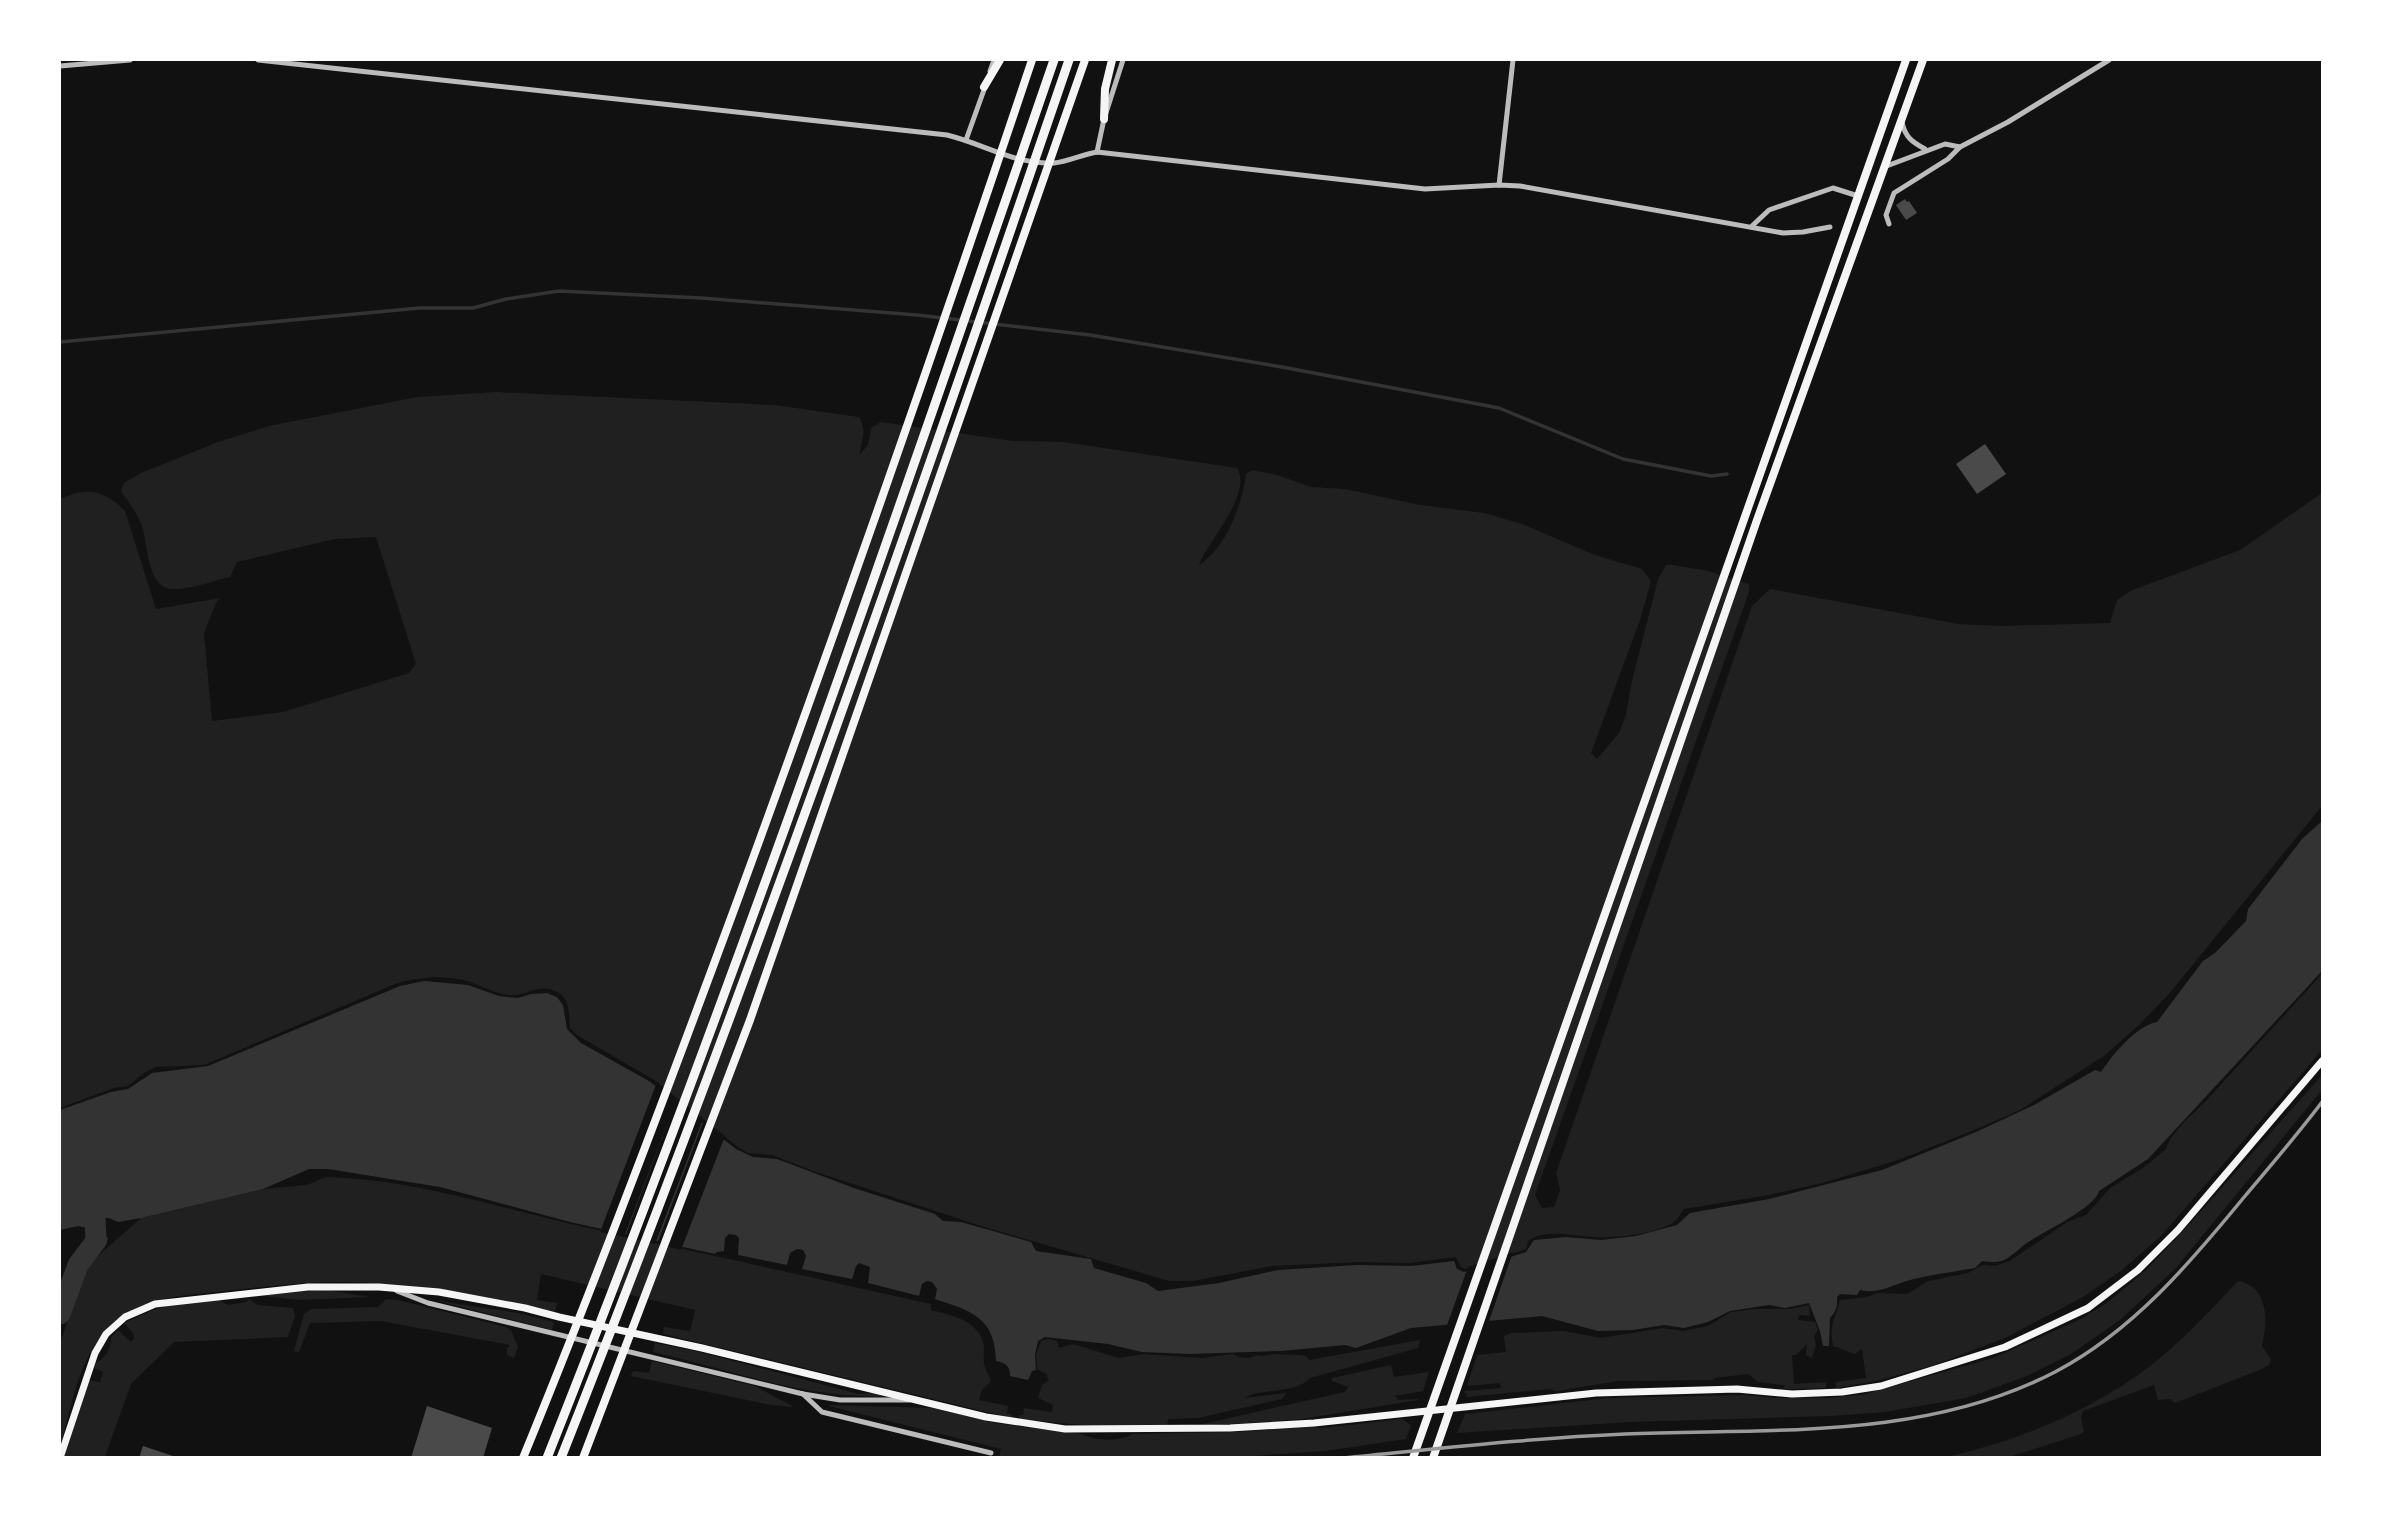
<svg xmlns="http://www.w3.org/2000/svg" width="2382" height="1517" font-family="'Public Sans',sans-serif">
  <rect width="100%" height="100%" fill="#111"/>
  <g fill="#202020">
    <path d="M496 392 775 405 859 417C867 429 862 442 859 455L868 445 871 428 881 422 1013 441 1064 442 1237 468C1253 494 1208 541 1199 565 1226 548 1242 505 1246 474L1253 470 1277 475 1311 487 1345 489 1420 505 1484 513 1522 524 1595 555 1642 569 1651 581 1640 620 1591 753 1597 759 1619 733 1626 715 1631 685 1658 579 1667 564 1708 571 1749 584V592L1535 1195 1542 1208 1554 1207 1560 1190 1556 1173 1752 606 1770 589 1959 624 2002 626 2110 623 2117 600 2130 591 2240 550 2322 493V806L2169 994 2139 1025 2104 1056 2020 1110 1972 1131 1898 1160 1826 1182 1769 1195 1684 1209C1680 1215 1676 1222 1669 1225 1650 1235 1614 1238 1593 1237 1573 1236 1545 1228 1528 1241L1526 1249 1465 1269 1460 1266 1456 1257 1409 1263 1359 1262 1272 1266 1193 1281H1169L981 1226 816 1172 772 1155 748 1153 738 1147 654 1080 577 1035 570 1028C569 1016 570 1000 559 993 542 983 532 992 517 995 502 997 484 987 470 982 446 974 419 977 395 984L204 1065 156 1067 144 1073 128 1086 114 1088 60 1108V499C87 487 103 489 125 511L156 609 220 598 216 603 204 633 212 721 283 712 409 673 416 664 376 537 335 539 237 562 230 577C212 581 190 590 171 589 148 587 147 545 143 529 139 516 128 501 121 491L124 483 141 473 218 442 269 426 417 397Z"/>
    <path d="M2322 974V1050L2161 1236 2122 1270 2083 1297 2005 1338 1934 1365 1876 1381 1837 1388 1835 1382 1866 1378 1862 1349 1855 1354 1833 1346C1829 1323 1835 1320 1840 1300L1867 1297 1877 1293 1907 1294 1928 1281 1968 1273 1982 1265 1995 1266 2010 1261 2067 1222 2086 1215 2110 1188 2143 1168 2165 1150 2171 1138 2184 1122 2204 1103Z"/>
    <polygon points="2322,1075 2322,1090 2175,1269 2120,1320 2071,1354 2027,1376 1966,1398 1885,1412 1831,1416 1630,1422 1457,1433 1465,1414 1608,1398 1743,1395 1775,1398 1826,1398 1862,1395 1993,1358 2081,1319 2108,1302 2146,1270 2184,1230"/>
    <path d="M326 1177C410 1179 490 1205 571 1224 691 1251 811 1277 931 1304V1310C950 1315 975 1319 983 1341 985 1349 983 1357 984 1364 986 1370 989 1376 991 1381L982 1390 979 1400 1008 1406 1007 1413 1012 1415V1418L663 1334 664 1327 690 1331 695 1310 541 1274 537 1300 557 1303 555 1312C486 1296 416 1284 346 1282 305 1281 264 1287 224 1291 183 1296 141 1296 110 1326 79 1355 72 1407 60 1446V1340L63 1335 76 1294 91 1262 141 1218 263 1189 307 1185Z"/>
    <path d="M2240 1281C2269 1289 2268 1322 2262 1346L2271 1359 2269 1365 2262 1369 2175 1403 2170 1399 2158 1400 2154 1385 2083 1411 2081 1418 2084 1432 2081 1434 2009 1457H1946C2018 1441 2089 1412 2149 1367 2181 1342 2209 1312 2237 1282Z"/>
    <polygon points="326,1290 370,1297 299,1300 255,1295"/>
    <path d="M249 1299 258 1305 293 1308 295 1316 288 1337 174 1342 131 1384 105 1457 64 1458 89 1380 100 1382 103 1372 94 1368 96 1363C105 1359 112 1348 111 1337L118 1330 131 1342 134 1338 133 1333 124 1323 153 1310 170 1305 219 1300 228 1305 246 1302Z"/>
    <polygon points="386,1299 398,1300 506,1327 511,1330 518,1347 514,1358 507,1355 507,1348 510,1345 381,1321 310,1323 299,1352 294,1351 304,1314 312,1309 378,1307"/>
    <polygon points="438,1301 518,1313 554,1322 552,1330"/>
    <polygon points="1809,1305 1810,1316 1799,1315 1798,1320 1815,1322 1818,1330 1814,1336 1816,1345 1812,1358 1806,1355 1807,1344 1796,1355 1792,1355 1794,1384 1826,1382 1826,1388 1784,1389 1785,1385 1758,1382 1748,1374 1714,1378 1713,1380 1618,1381 1557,1391 1550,1389 1466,1397 1467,1393 1464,1394 1465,1391 1501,1388 1500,1383 1467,1386 1477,1355 1506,1352 1504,1336 1512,1333 1564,1331 1600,1338 1663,1328 1683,1331 1708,1326 1731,1312 1754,1309 1790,1309"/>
    <path d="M1049 1339 1057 1341 1059 1348 1073 1344 1119 1358 1143 1354 1202 1358 1233 1354C1240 1359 1251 1359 1257 1355 1265 1357 1268 1354 1275 1354 1285 1355 1296 1354 1306 1356L1309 1360 1420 1340 1418 1348 1310 1378C1295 1395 1263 1387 1244 1398L1287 1393 1282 1399 1198 1418 1168 1419 1167 1427 1093 1426 1019 1419 1020 1415H1023L1024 1408 1052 1412 1053 1405 1038 1398 1042 1385 1049 1380 1046 1374 1037 1369 1036 1355 1041 1341Z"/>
    <path d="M655 1343 695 1351 859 1394 875 1393 883 1396C805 1399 728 1369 653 1352Z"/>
    <polygon points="652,1361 755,1386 794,1407 771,1405 631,1376 633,1371 649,1373"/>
    <polygon points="1391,1365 1394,1377 1429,1372 1423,1391 1395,1396 1398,1400 1418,1399 1418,1400 1302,1419 1190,1427 1344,1392 1349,1387 1332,1381 1332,1378"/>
    <path d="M829 1405 933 1408 995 1423 1081 1434C1096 1441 1118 1442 1133 1434L1237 1432 1311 1427 1322 1428 1403 1419 1411 1426 1406 1439 1325 1451 1223 1458H999L1001 1449 829 1406Z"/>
  </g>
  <path fill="#333" d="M2322 821V971L2148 1159 2099 1191C2096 1207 2045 1231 2030 1241 2021 1246 2013 1256 2004 1260 1997 1263 1989 1262 1982 1261L1975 1268C1955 1272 1934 1274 1914 1279 1896 1283 1879 1295 1860 1290L1857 1295 1840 1294 1837 1297C1838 1305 1836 1312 1830 1318L1829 1346H1823L1820 1331 1809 1303 1785 1308 1769 1305 1730 1311 1708 1322 1684 1328 1664 1325 1633 1330 1598 1331 1542 1316 1411 1328 1356 1348 1345 1345 1281 1351 1189 1354 1142 1352 1108 1344 1045 1337 1038 1341 1035 1355 1036 1370 1032 1371 1028 1380 1010 1376C1010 1366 1006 1363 996 1361 995 1317 971 1311 935 1299L937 1289 932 1282 927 1281 922 1284 919 1296 868 1283 870 1267 859 1263 856 1266 852 1279 802 1269 806 1256 803 1250 797 1249 790 1253 787 1265 738 1255 739 1238 736 1235 729 1234 725 1238 724 1251 717 1252 715 1254 570 1222 440 1187 328 1169H309L263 1189 141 1218 118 1222 109 1218H104L102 1233 108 1238 106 1245 97 1247 89 1241 87 1228 78 1226 60 1230V1110L111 1092 128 1089 152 1073 208 1066 400 986 424 981 468 985 499 996 518 998 531 994 547 993 557 997 563 1005 567 1029 581 1043 649 1081 736 1149 753 1157 777 1159 854 1188 935 1214 943 1221 961 1222 1031 1242 1036 1251 1091 1259 1094 1268 1146 1283 1158 1291 1219 1283 1278 1270 1357 1265 1411 1266 1454 1261 1457 1269 1464 1272 1526 1252 1534 1240 1566 1237 1601 1240 1636 1236 1677 1225 1690 1213 1769 1199 1882 1170 1976 1132 2034 1105 2095 1070 2101 1072C2112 1055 2136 1026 2157 1022L2203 961 2215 953 2246 921 2248 909 2302 839Z"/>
  <g fill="#111">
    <polygon points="657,1082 703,1119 655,1244 625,1237 676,1101 624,1237 600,1232"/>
    <polygon points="704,1120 725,1136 681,1250 657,1244"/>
    <polygon points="1513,1252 1488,1324 1446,1328 1468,1267"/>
  </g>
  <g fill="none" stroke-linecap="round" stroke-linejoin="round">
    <polyline stroke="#333" stroke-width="3.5" points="60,342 419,308 473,308 506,299 559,291 701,298 917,315 1090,335 1282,367 1499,408 1623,459 1711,476 1727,474"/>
    <polyline stroke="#333" stroke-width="21" points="60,1314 78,1265 96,1241 95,1218"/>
  </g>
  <g fill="#4a4a4a">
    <polygon points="1905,199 1907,202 1909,201 1917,213 1906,220 1896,205"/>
    <polygon points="1985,444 2006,474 1977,494 1956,464"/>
    <polygon points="427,1406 492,1428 483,1458 411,1458"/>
    <polygon points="143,1446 176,1457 176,1458 139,1458"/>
  </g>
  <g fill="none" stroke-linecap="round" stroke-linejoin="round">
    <g stroke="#bcbcbc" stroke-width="5">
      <path d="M258 60 947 135C984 144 1016 165 1054 163 1067 162 1084 154 1097 152L1425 189 1499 185 1520 186 1783 233 1803 232 1830 227"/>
      <polyline points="60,66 130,60"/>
      <polyline points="990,71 994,60"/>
      <path d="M1902 122C1905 137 1912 142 1925 149"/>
      <polyline points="966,140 985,87"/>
      <polyline points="1097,152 1104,119 1123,60"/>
      <polyline points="1884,167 1945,144 1960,147"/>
      <polyline points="1499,185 1513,60"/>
      <polyline points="1889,224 1886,215 1894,193 1948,159 1960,147 2008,122 2109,60"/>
      <polyline points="1752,226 1769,210 1833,188 1858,196"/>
      <polyline points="397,1291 428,1303 803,1394 840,1400 909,1400"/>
      <polyline points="803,1394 822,1412 991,1453"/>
    </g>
    <polyline stroke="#f5f5f5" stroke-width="7" points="60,1458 95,1353 106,1334 125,1317 155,1304 308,1287 379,1287 439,1292 525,1308 559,1317 702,1348 986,1417 1065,1429 1230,1428 1314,1423 1596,1393 1737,1389 1792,1394 1842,1392 1881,1386 2005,1347 2088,1308 2138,1270 2178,1230 2322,1061"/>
    <g stroke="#f5f5f5" stroke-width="8">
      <polyline points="984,87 1000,60"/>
      <polyline points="1104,119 1105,89 1112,60"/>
      <path d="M523 1458C599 1273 669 1086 738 899 840 621 938 341 1032 60"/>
      <polyline points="583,1458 750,1020 1085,60"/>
      <polyline points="1413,1458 1906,60"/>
      <polyline points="1433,1458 1757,520 1923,60"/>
    </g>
    <g stroke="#f5f5f5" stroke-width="9">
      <path d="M547 1458C730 997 893 528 1054 60"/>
      <path d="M561 1458C744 996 909 529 1069 60"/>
    </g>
    <path stroke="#9a9a9a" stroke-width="3.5" d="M1343 1458C1437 1449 1531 1438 1625 1434 1770 1428 1922 1441 2055 1372 2133 1331 2190 1263 2245 1196 2271 1165 2298 1134 2322 1102"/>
  </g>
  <rect width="2382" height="1517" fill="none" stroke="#ffffff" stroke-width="122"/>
</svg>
